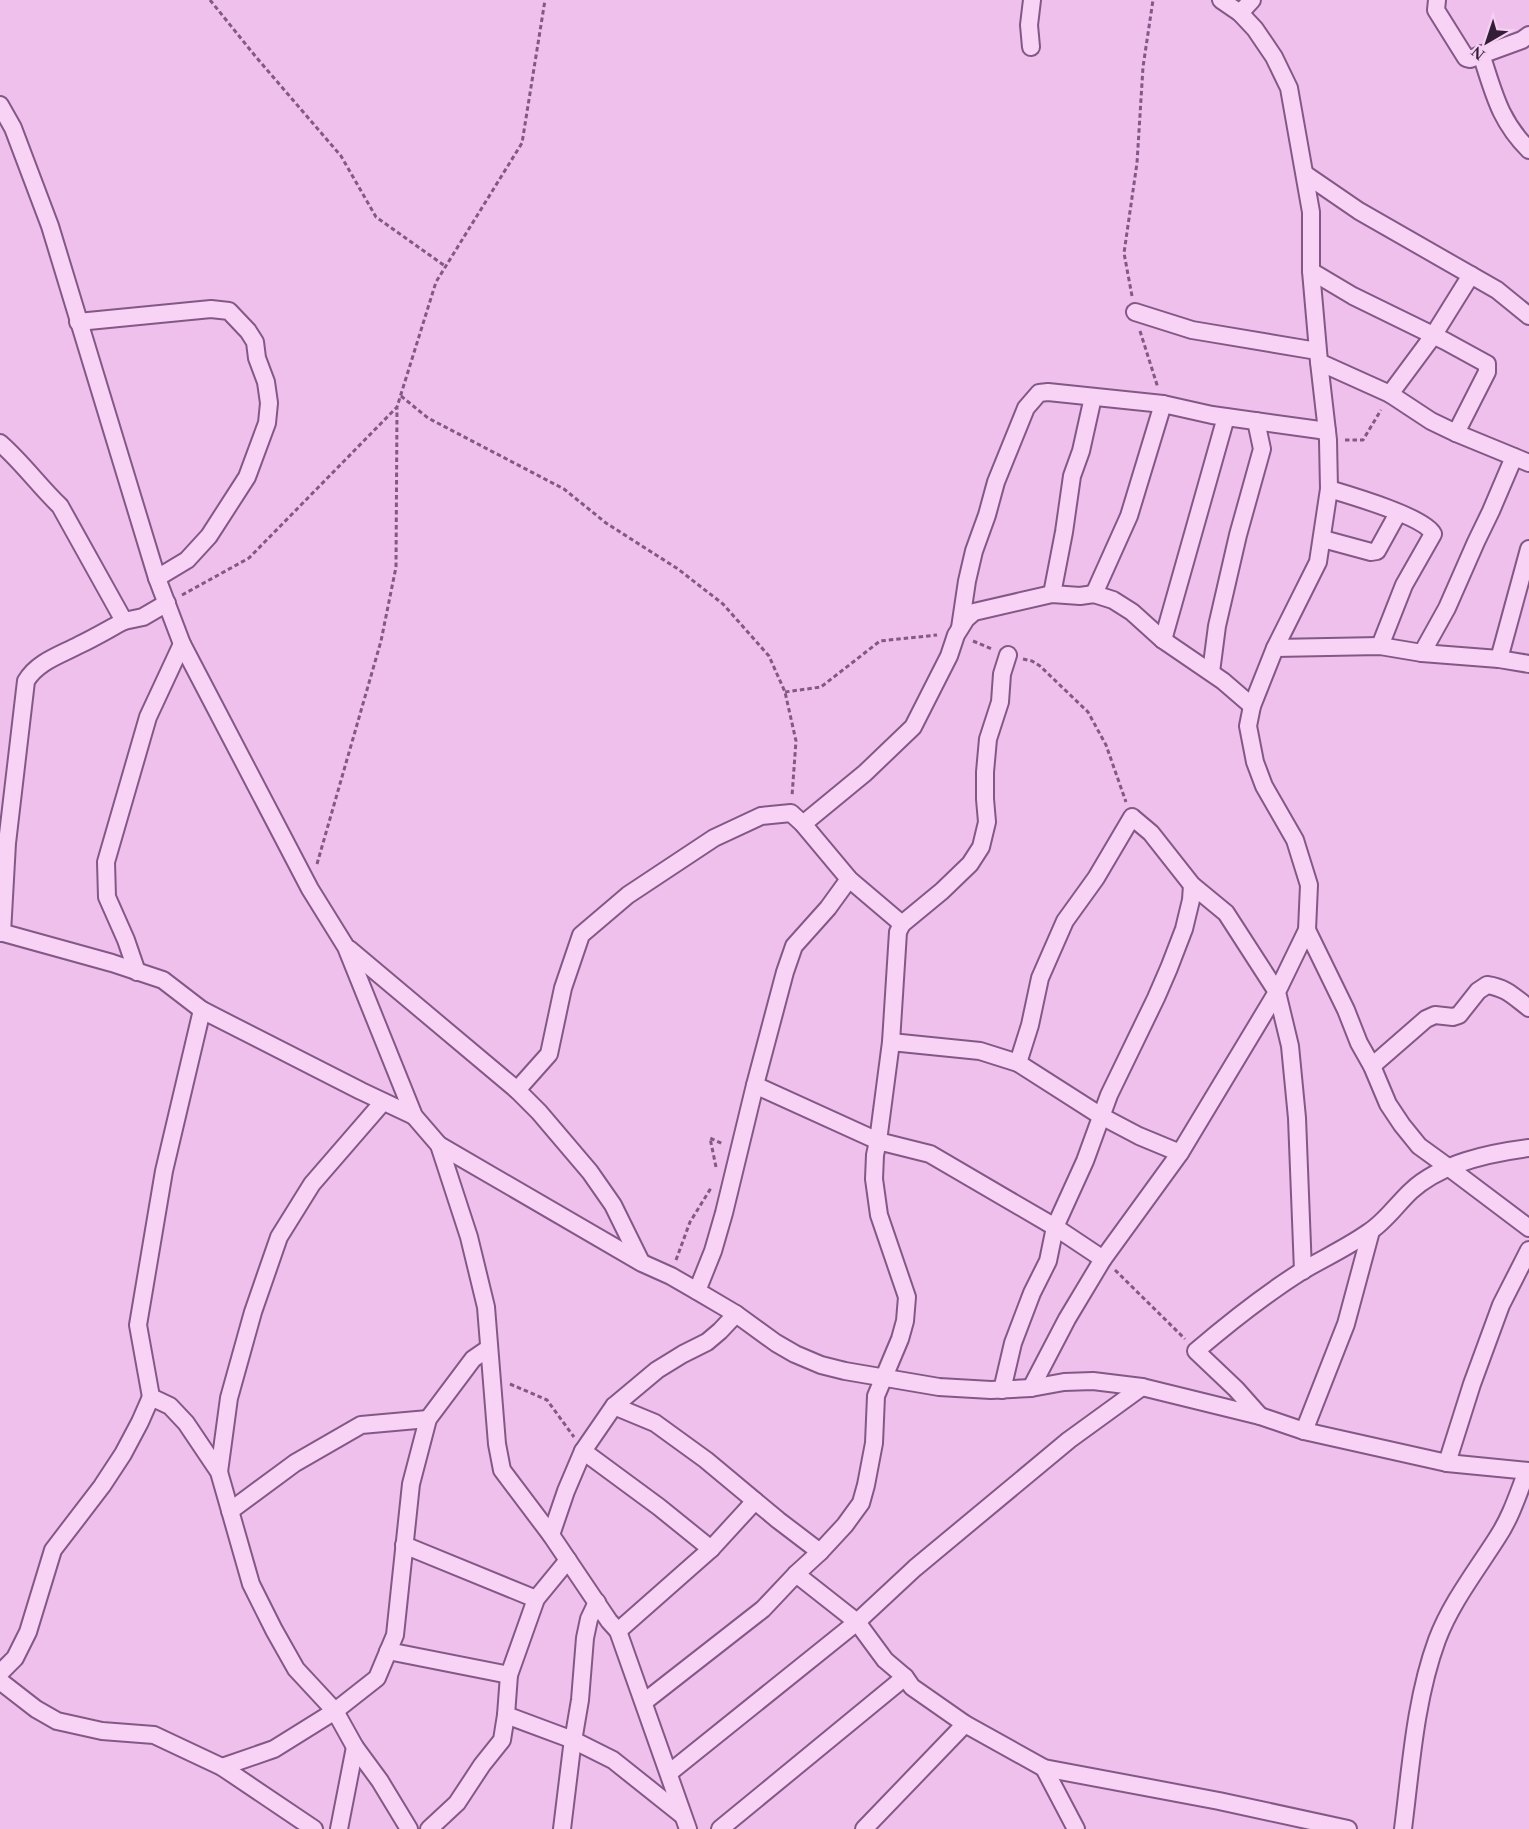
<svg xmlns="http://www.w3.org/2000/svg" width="1529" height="1829" font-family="Georgia,serif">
  <rect width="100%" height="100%" fill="#eec0eb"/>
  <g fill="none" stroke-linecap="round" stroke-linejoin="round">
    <g stroke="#835887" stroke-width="20">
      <g id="street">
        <polyline points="1221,0 1240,13 1255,29 1274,57 1289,88 1311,212 1311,271 1319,362 1328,440 1329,489 1318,562 1275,648 1252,706 1248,726 1255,762 1264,786 1295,840 1309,885 1307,930 1277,992 1290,1046 1297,1118 1303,1271"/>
        <polyline points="1437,0 1436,10 1466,58 1470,59 1522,40 1529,35"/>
        <polyline points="1240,13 1252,0"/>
        <polyline points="1031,47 1029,25 1032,0"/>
        <path d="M1481 54C1494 93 1499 120 1529 150"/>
        <polyline points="0,105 13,128 50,226 157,578 182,644 310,889 346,947 414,1116 439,1145 469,1237 486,1307 497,1444 502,1470 551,1535 609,1621 618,1631 688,1829"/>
        <polyline points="1305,174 1359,211 1497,290 1529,316"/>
        <polyline points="1311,271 1353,296 1445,341 1487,364 1487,372 1456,433"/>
        <polyline points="1135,312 1192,330 1317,351"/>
        <polyline points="78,322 211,309 229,311 248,331 255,342 257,358 266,382 269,403 267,423 247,477 209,536 187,560 157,578"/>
        <polyline points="1319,362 1390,394 1431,421 1456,433 1529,463"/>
        <polyline points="1390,394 1433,336 1471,275"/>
        <path d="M0 443C22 462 39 486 60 506L124 621 143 617 167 603"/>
        <path d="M1329 489C1349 495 1425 517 1433 534L1404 585 1380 646"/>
        <polyline points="1323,539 1371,552 1377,551 1398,513"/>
        <polyline points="1052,594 1064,532 1072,476 1081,451 1093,397"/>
        <polyline points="1094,594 1129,516 1163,404"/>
        <polyline points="960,628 967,581 974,551 987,515 996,482 1026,408 1039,393 1048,392 1163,404 1212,415 1327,431"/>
        <polyline points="1163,640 1226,417"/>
        <polyline points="1275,648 1380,646 1422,653 1499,659 1529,664"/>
        <polyline points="1422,653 1447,608 1476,542 1491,511 1514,457"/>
        <polyline points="1499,659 1529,549"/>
        <polyline points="1211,672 1217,626 1238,535 1262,449 1256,421"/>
        <polyline points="803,824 865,773 913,727 949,656 956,635 966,619 974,612 1052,594 1080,596 1094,594 1113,600 1132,612 1163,640 1223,681 1252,706"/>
        <polyline points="1307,930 1346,1010 1359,1043 1372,1066 1388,1104 1402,1125 1419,1146 1448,1167 1529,1228"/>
        <polyline points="0,932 112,963 163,980 202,1010 361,1091 414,1116"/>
        <path d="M2 933 7 843 26 681C37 662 60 655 79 645 94 638 109 629 124 621"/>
        <polyline points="349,949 517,1090 539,1112 590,1172 613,1205 641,1262"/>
        <polyline points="137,972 126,940 107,897 106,862 148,717 182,644"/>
        <polyline points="202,1010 164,1171 138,1325 151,1397 170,1406 186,1423 219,1472 251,1584 274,1630 296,1669 335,1711 355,1747 380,1781 409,1829"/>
        <polyline points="891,1042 980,1051 1018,1063 1101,1116 1139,1136 1180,1153"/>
        <polyline points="1018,1063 1030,1025 1040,978 1065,921 1096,878 1132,817 1151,833 1192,885 1226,913 1277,992 1180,1153 1103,1259 1067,1319 1031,1388"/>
        <path d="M1372 1066 1426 1019 1435 1015 1453 1017 1459 1015 1478 991 1487 985C1507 988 1513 996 1529 1008"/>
        <polyline points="755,1085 785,972 794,946 828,908 849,879"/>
        <polyline points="517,1090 549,1054 563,988 581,935 628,895 714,838 761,816 791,813 803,824 849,879 902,924"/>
        <polyline points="439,1145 642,1263 671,1276 697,1291 736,1314 776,1343 795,1354 821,1365 845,1371 939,1387 991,1390 1031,1388 1064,1382 1093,1381 1142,1387 1260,1416 1304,1431 1447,1463 1529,1471"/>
        <polyline points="697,1291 713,1251 724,1213 755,1085 878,1141 930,1154 1055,1227 1103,1259"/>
        <polyline points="1002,1390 1013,1343 1032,1293 1048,1261 1055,1227 1085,1161 1109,1095 1156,998 1169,968 1184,929 1191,900 1192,885"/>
        <polyline points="614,1406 655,1423 706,1460 778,1520 820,1552"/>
        <path d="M1260 1416 1236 1389 1196 1351C1230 1322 1264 1295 1302 1271 1324 1258 1348 1247 1369 1232 1385 1222 1397 1204 1411 1191 1441 1163 1489 1153 1529 1148"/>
        <polyline points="1304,1431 1346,1324 1371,1231"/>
        <polyline points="583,1451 659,1507 711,1549 755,1501"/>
        <polyline points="1447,1463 1472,1384 1501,1305 1529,1250"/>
        <polyline points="219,1472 229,1398 253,1312 279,1237 312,1184 383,1102"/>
        <polyline points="230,1511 295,1463 361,1425 428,1419"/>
        <polyline points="551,1535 566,1491 583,1451 614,1406 657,1370 683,1354 707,1342 720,1331 736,1314"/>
        <polyline points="404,1545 536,1599"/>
        <polyline points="796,1574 857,1622 885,1660 905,1677 912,1687 965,1724 1044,1768 1219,1801 1348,1829"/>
        <polyline points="618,1631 711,1549"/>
        <polyline points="388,1651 509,1675"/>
        <polyline points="0,1673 15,1658 28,1632 53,1550 102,1486 123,1454 140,1422 151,1397"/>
        <polyline points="0,1681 36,1709 57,1721 102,1731 154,1735 222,1767 314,1829"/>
        <polyline points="644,1702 763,1609 796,1574 820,1552 845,1525 861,1503 866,1485 874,1443 876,1396 900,1339 905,1321 907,1297 879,1215 874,1179 875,1155 878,1141 891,1042 898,932 902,924 942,891 970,864 981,847 987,822 985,799 985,772 988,739 1000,702 1002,674 1008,655"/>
        <polyline points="506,1715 573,1740 613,1760 682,1815"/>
        <polyline points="222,1767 274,1749 335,1711 377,1678 395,1635 411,1484 428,1419 473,1359 489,1348"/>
        <polyline points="1044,1768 1076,1829"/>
        <polyline points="669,1773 857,1622 915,1568 1069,1440 1142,1387"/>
        <polyline points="339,1829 355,1747"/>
        <polyline points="429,1829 457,1803 482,1765 502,1740 506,1715 509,1675 536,1599 568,1560"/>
        <polyline points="562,1829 572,1747 580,1700 585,1638 589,1619 597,1602"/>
        <polyline points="720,1829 905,1677"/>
        <polyline points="864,1829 965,1724"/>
        <path d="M1403 1829C1411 1766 1415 1700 1437 1640 1451 1603 1476 1571 1497 1538 1511 1517 1518 1494 1527 1471"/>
      </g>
    </g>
    <g stroke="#835887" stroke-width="3" stroke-dasharray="4.5 3" stroke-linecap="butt">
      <polyline points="210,0 256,57 341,156 376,217 445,266"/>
      <polyline points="1132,296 1124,253 1137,163 1143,67 1153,0"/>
      <polyline points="1140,331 1158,388"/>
      <polyline points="401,396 428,418 564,489 606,523 678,569 723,604 769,656 785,692 796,741 792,796"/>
      <polyline points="1345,440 1363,440 1381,410"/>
      <polyline points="182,595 249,558 397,407 436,282 522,143 545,0"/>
      <polyline points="973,641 992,649"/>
      <polyline points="1023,659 1032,661 1040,666 1088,712 1106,745 1126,802"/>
      <polyline points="785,692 821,687 880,641 937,635"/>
      <polyline points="317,864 381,641 396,567 397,408"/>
      <polyline points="716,1167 710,1138 723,1144"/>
      <polyline points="676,1260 690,1222 711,1188"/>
      <polyline points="1115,1270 1185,1339"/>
      <polyline points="510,1384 547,1400 574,1437"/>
    </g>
    <use href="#street" stroke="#f9d3f6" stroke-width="16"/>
  </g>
  <g transform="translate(1487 42) rotate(219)" stroke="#f6d0f3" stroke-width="4.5" paint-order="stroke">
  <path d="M0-4.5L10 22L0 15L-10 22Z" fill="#331d37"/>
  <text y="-9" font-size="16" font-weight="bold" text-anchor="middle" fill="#331d37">N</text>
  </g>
</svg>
